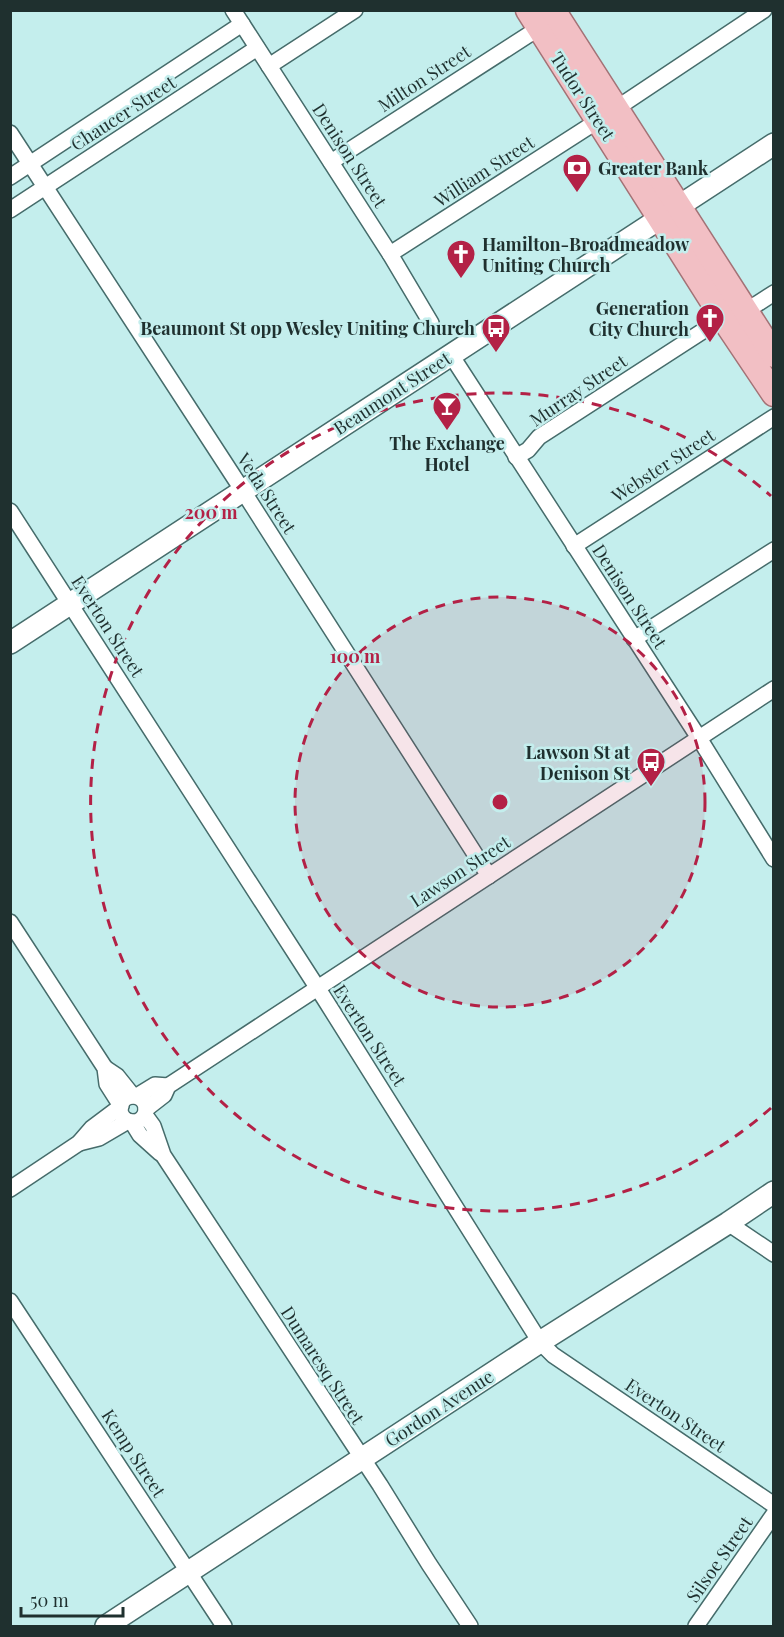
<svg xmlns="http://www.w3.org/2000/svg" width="784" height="1637" font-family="'Playfair Display',serif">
  <rect width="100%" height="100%" fill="#c4eeed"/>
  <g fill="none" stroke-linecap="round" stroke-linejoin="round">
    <g stroke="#466c6b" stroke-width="18">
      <g id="street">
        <polyline points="233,10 390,254 431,323"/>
        <polyline points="269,66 355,10"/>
        <polyline points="617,108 764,10"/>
        <polyline points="10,133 243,491 489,876"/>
        <polyline points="331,162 539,28"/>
        <polyline points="10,177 242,24"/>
        <polyline points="10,210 257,48"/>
        <polyline points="390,254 599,120"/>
        <polyline points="746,311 774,293"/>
        <polyline points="451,355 699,738 774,859"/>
        <polyline points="516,457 528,450 539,437 723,318"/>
        <polyline points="10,511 324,998 540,1342 553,1355 774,1505"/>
        <polyline points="574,546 774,417"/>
        <polyline points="634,639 774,550"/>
        <polyline points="10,922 105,1068 107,1084 121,1106"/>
        <polyline points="105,1068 117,1076 133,1096"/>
        <circle cx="133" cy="1109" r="13"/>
        <polyline points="137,1096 155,1085 168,1086"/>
        <polyline points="146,1109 164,1095 168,1086 774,689"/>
        <polyline points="145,1115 153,1126 163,1155 380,1485 429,1564 470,1626"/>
        <polyline points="132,1122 140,1135 160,1153"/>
        <polyline points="79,1143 99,1138 128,1121"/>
        <polyline points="10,1189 79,1143 92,1128 120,1107"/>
        <polyline points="728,1223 774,1254"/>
        <polyline points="10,1301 224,1626"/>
        <polyline points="696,1626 774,1514"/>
      </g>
    </g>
    <g stroke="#466c6b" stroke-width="24">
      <g id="secondary">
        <polyline points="10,643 774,144"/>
        <polyline points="106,1626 540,1342 728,1223 774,1192"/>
      </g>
    </g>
    <g stroke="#a37276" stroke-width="27">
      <g id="primary">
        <polyline points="528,10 723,318 774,394"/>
        <polyline points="553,10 774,355"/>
      </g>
    </g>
    <use href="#street" stroke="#fff" stroke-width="15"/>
    <use href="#secondary" stroke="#fff" stroke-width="21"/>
    <use href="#primary" stroke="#f2bfc4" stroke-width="24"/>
  </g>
  <circle cx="500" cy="802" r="205" fill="#b32146" fill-opacity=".12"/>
  <g fill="none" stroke="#b32146" stroke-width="3" stroke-dasharray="10 8">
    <circle cx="500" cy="802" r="205"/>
    <path d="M771 1108A409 409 0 1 1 771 496"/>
  </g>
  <defs>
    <g id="bank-pin" transform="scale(1.5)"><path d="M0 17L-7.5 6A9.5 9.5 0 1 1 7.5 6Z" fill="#b32146" stroke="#c4eeed"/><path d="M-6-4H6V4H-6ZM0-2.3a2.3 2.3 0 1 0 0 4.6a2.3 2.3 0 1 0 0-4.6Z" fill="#fff"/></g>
    <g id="church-pin" transform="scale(1.5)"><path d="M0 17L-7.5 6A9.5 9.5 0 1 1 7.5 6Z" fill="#b32146" stroke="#c4eeed"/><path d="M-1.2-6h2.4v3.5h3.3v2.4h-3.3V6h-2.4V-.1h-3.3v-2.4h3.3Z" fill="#fff"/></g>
    <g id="bus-pin" transform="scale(1.5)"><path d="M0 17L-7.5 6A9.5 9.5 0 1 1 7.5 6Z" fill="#b32146" stroke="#c4eeed"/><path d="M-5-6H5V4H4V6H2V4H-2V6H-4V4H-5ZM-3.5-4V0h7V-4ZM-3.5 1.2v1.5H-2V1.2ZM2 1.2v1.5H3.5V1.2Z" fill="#fff"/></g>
    <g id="bar-pin" transform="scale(1.5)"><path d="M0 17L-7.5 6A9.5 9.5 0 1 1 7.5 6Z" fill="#b32146" stroke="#c4eeed"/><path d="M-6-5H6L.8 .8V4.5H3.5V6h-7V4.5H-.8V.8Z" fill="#fff"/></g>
  </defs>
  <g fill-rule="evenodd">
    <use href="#bank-pin" x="577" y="168"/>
    <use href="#church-pin" x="461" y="254"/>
    <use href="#church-pin" x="710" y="318"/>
    <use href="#bus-pin" x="496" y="328"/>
    <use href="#bar-pin" x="447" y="406"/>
    <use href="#bus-pin" x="651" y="762"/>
  </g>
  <g text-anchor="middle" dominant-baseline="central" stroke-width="5" stroke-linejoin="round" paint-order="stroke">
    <g font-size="18" fill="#1f302f" stroke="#c4eeed">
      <text transform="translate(424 78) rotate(-33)">Milton Street</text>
      <text transform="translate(583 96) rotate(57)">Tudor Street</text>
      <text transform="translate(123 113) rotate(-33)">Chaucer Street</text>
      <text transform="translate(350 155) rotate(57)">Denison Street</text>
      <text transform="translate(484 171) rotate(-33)">William Street</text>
      <text transform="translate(578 390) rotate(-34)">Murray Street</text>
      <text transform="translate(392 393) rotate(-33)">Beaumont Street</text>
      <text transform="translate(663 465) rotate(-33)">Webster Street</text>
      <text transform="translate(267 493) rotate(57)">Veda Street</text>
      <text transform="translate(630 596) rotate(57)">Denison Street</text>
      <text transform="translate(108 626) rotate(57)">Everton Street</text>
      <text transform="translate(460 871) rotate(-33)">Lawson Street</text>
      <text transform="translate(370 1035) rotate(57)">Everton Street</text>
      <text transform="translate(323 1365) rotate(57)">Dumaresq Street</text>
      <text transform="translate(439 1408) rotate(-33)">Gordon Avenue</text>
      <text transform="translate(676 1415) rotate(34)">Everton Street</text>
      <text transform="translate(134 1453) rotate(57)">Kemp Street</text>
      <text transform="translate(719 1559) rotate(-55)">Silsoe Street</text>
    </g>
    <g font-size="18" font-weight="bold" fill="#1f302f" stroke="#c4eeed" text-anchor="end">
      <text x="598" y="168" text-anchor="start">Greater Bank</text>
      <text x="482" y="244" text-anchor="start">Hamilton-Broadmeadow<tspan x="482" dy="21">Uniting Church</tspan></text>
      <text x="689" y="308">Generation<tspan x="689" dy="21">City Church</tspan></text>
      <text x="475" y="328">Beaumont St opp Wesley Uniting Church</text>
      <text x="447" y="443" text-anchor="middle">The Exchange<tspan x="447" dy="21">Hotel</tspan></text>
      <text x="630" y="752">Lawson St at<tspan x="630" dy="21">Denison St</tspan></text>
    </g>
  </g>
  <circle cx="500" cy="802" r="9" fill="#b32146" stroke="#c4eeed" stroke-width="3"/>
  <g font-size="18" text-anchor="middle" font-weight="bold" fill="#b32146" stroke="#c4eeed" stroke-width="5" stroke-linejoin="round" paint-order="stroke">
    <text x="211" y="519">200 m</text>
    <text x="355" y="663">100 m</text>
  </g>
  <rect width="784" height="1637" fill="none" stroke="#1f302f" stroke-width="24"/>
  <path d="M21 1607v9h102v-9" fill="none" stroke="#1f302f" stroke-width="3"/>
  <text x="30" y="1607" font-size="18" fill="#1f302f" stroke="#c4eeed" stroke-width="4.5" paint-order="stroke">50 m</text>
</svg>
